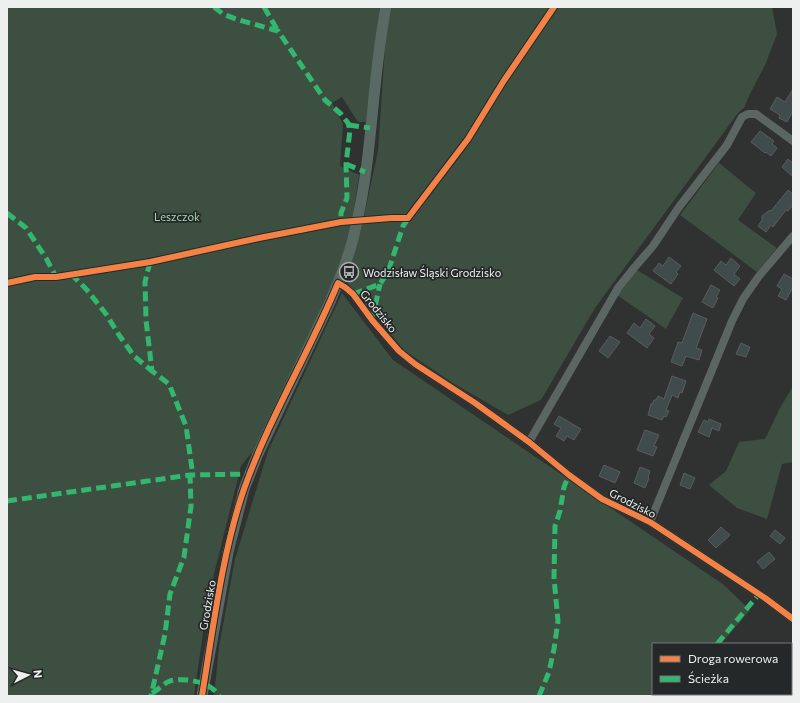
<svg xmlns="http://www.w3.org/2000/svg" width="800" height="703" font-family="Commissioner,sans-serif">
  <rect width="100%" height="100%" fill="#303131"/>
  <g fill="#3c4f40">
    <polygon points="7,7 381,7 377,27 366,122 358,122 342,97 332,103 343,124 340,166 359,175 351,229 336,280 257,446 241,466 208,598 194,696 7,696"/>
    <polygon points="392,7 772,7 777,34 766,63 750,94 744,108 738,113 595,308 541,400 508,415 453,383 405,351 349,285 346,278 362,225 378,151 386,33"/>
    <polygon points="719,163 756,193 738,220 777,248 757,272 680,215"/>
    <polygon points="637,270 683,298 666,329 617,295"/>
    <polygon points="342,293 393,360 724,585 750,610 721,644 653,644 653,694 681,694 679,696 214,696 219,647 235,559 268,451"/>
    <polygon points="793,386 793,462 782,464 767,519 737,508 709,485 726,471 739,442 765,439 780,408"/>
  </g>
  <g fill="#404b4c" stroke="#5a5c5c">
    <polygon points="793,89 793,111 787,122 779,118 780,115 770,109 777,97 785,102"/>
    <polygon points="760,131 774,141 772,144 777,148 771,156 766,152 765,153 751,142"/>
    <polygon points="788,159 793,163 793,177 782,167"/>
    <polygon points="788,190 793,194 793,205 788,211 786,210 773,227 771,225 766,232 758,226 762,220 762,216 770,210 771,211"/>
    <polygon points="669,257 681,266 676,272 678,274 671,284 653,271 659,263 663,266"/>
    <polygon points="731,258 740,266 734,274 740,279 734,286 714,270 721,261 726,265"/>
    <polygon points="784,274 793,279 793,287 786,300 778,296 782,289 777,286"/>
    <polygon points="711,285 720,290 716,297 718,298 713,308 702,302"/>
    <polygon points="693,313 707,319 696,348 702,350 699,360 686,356 682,366 671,362 678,342 682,343"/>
    <polygon points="646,319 655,326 649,334 654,338 647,348 627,333 634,323 640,328"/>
    <polygon points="610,336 620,342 608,358 599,351"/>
    <polygon points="741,343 750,347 746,357 736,354"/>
    <polygon points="672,376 686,381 682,393 680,392 678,398 672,395 666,410 669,411 666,417 664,416 662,420 648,415 651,404 652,404 654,400 656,400 658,396 664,399"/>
    <polygon points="559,416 581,429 574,440 567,436 564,441 556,436 561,428 554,424"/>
    <polygon points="709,419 721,424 719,431 712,428 709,437 698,432 704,420 708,422"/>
    <polygon points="645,430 659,435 654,446 657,447 653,456 637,450"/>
    <polygon points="604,465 620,472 615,483 599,476"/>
    <polygon points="640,467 650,471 648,477 649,478 645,488 634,483"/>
    <polygon points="684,473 695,478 690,489 680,485"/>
    <polygon points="721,527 730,535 716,548 708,540"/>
    <polygon points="775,530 785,538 780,544 770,536"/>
    <polygon points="769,552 775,559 763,569 757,562"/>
  </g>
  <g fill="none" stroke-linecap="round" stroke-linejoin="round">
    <g stroke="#5b6662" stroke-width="8">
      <polyline points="338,283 346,288 353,294 372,320 399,351 415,364 475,403 529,442 569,475 602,499 650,522 765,598 793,619"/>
      <polyline points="529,442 618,288 634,268 653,246 679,207 727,145 742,117 748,114 756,114 793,141"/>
      <polyline points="650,522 732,321 743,299 759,276 793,236"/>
    </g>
    <path stroke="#596963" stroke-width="11" d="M202 696 228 552 244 489 257 456 330 302C341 276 352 249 357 221 373 151 372 78 386 7"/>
    <g stroke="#33b770" stroke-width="5" stroke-dasharray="10 5" stroke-linecap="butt">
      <polyline points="214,7 223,14 236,19 278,31 325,100 341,114 348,123 350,130 346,164 347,198 341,213 341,222"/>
      <polyline points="264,7 278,31"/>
      <polyline points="349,125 370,128"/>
      <polyline points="346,164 365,172"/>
      <polyline points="7,213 26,228 46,258 56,277"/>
      <polyline points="150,262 145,282 146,320 152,371 169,384 186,426 192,469 190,475 191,506 184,557 170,594 165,634 151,696"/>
      <polyline points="71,274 87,290 106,314 119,335 134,356 152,371"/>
      <polyline points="353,294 380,284 388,272 403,226 410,216"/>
      <polyline points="372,320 380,284"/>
      <polyline points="7,501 190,475 250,474"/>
      <polyline points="717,644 759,594"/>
      <path d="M152 693C158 690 164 683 170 681 184 677 212 682 219 696"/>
      <polyline points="539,696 549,672 554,649 558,621 554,578 555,526 560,511 564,487 569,475"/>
      <polyline points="676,696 678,694"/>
    </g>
    <g stroke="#252828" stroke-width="8">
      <g id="cycleway">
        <polyline points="7,283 35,277 56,277 150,262 259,238 341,222 391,218 408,218 468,139 503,82 554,7"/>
        <path d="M202 696C213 629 222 553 244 489 269 418 309 353 338 283L346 288 353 294 372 320 399 351 415 364 475 403 529 442 569 475 602 499 650 522 765 598 793 619"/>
      </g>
    </g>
    <use href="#cycleway" stroke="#f48246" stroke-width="6"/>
  </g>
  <defs>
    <g id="bus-ring" transform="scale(1)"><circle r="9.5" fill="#252828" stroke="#acadad" stroke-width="1.5"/><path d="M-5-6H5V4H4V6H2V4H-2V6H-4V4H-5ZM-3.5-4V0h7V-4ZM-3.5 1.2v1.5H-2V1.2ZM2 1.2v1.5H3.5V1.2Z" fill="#acadad"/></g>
  </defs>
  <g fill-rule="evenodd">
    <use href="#bus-ring" x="349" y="272"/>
  </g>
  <g text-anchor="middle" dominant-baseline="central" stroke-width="3.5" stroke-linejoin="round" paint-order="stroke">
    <g font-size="11" fill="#a2dbac" stroke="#252828">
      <text x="177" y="216">Leszczok</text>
    </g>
    <g font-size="11" fill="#eef0f0" stroke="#252828" text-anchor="start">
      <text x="363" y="272">Wodzisław Śląski Grodzisko</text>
    </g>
    <g font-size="11" fill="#eef0f0" stroke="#252828">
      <text transform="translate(379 311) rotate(51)">Grodzisko</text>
      <text transform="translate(633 503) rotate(27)">Grodzisko</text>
      <text transform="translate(207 605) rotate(-80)">Grodzisko</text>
    </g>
  </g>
  <rect width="800" height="703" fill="none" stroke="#eef0f0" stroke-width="16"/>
  <rect x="652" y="643" width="140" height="52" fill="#252828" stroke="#757878"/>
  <rect x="660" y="656" width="20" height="6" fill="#f48246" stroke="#757878"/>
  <text x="688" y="663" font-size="12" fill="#eef0f0">Droga rowerowa</text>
  <rect x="660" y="676" width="20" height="6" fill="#33b770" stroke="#757878"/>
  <text x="688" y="683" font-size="12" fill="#eef0f0">Ścieżka</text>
  <g transform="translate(28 675) rotate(84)" stroke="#252828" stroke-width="3" paint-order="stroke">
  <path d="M0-3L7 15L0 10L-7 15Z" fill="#eef0f0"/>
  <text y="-6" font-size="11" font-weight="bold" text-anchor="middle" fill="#eef0f0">N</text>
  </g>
</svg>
